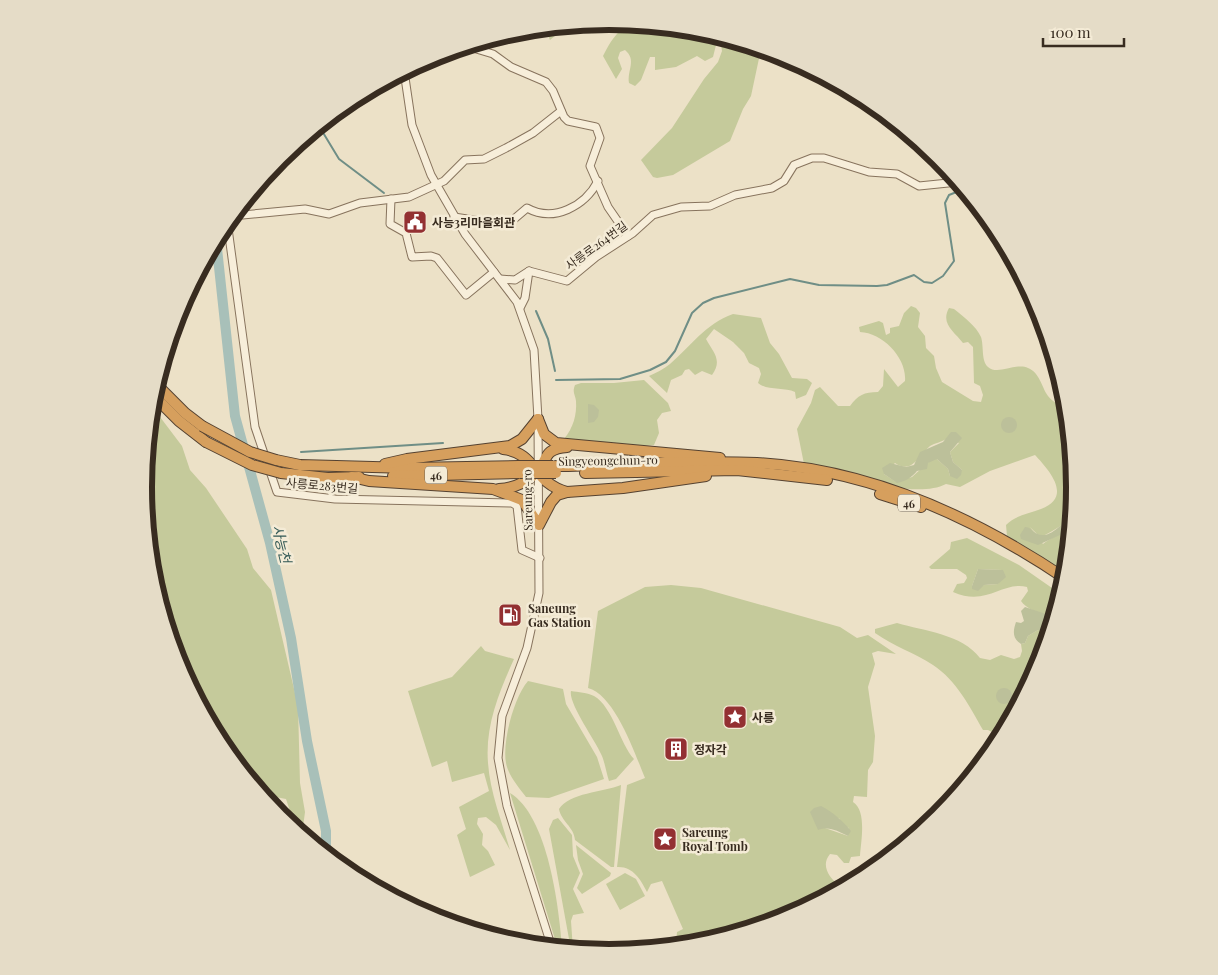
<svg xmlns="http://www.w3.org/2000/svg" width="1218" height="975" font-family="'Playfair Display','Noto Sans KR',serif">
  <rect width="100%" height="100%" fill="#ece1c7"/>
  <g fill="#c5ca9b" fill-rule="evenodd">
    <path d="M630 23 699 30 703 34 705 32 761 49 751 96 743 109 730 141 673 175 657 178 653 177 641 160 672 128 704 79 718 62 722 51 721 45H716L713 57 705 61 697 56 676 67 655 70V57H650L641 80 635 86 629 83C627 70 637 60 625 50L620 52 618 58 622 69 616 79 603 56C610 42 616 32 630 23Z"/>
    <polygon points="568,25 550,40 545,28"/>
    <path d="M911 306 916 308 920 313 918 327 925 336 926 348 934 356 936 368 942 382 973 401 981 402 983 395 980 386 974 383 973 347 968 342 963 343C955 332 940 324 949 308L954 309C964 317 976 326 981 337 984 346 981 361 988 367 998 376 1016 362 1028 368 1040 373 1041 386 1048 396 1052 402 1061 405 1067 408 1070 431 1081 493 1072 512 1067 524 1053 531 1043 536L1037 534 1030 527 1043 544C1050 538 1062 533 1071 530L1067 573 1007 536 1006 525C1016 515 1028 514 1041 509 1074 497 1048 469 1035 455L990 471 960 487 946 484C913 501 840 473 804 464L797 429 811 403 815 390 820 387 838 406H850C858 395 864 392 878 392L883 386 884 369 898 387 905 381C907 358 883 333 860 332L859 327 879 321 883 323 886 335 890 333V328L899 326 904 313ZM948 438 959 443 950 452 953 462 962 470 950 476 948 469 937 459H932L912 477 896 482 884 474 895 463C912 475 919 455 930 446 935 443 942 442 948 438Z"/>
    <path d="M733 314 761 318 770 343 779 354 792 378 807 379 812 383 806 395 796 399 795 392C784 387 767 391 758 383L761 374 759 368 749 363 744 353 733 342 714 329 706 339C713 352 723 360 712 375L702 371 695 375 689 369 685 370 682 375 671 380 667 393 649 376C656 373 664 369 670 364 691 346 705 324 733 314Z"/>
    <path d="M644 380 668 403 671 411 662 413 657 420 659 433 654 445 643 446 564 439C573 428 577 415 576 401 575 394 572 392 575 385L581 383H614Z"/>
    <polygon points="151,405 182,446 190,470 206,488 247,549 253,568 271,590 298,706 300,783 305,812 303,827 291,814 286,799 260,794 221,746 178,666 152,578 143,487"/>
    <path d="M967 538 1019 565 1052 588V615C1043 616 1026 609 1021 601L1028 591 1027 587C1002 581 987 607 953 592L957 584 964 583 967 578 966 575 957 569H931L929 567 950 549 951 542ZM978 569 1002 570 998 584 972 586Z"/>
    <path d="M671 585 701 588 840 627 857 638 868 635 896 654 878 651 872 653 875 664 868 687 875 736 873 762 868 770 867 797 854 796 853 802C867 811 861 841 860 856L851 857 849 863H844L837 855 830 854C820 866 830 878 839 886L862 870V874L854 883C837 892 783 928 766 921 737 936 705 944 672 948L676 944 677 932 683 929 662 881 651 884 647 892C641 880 633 866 617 867L627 785 645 778C635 754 615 695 588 688L598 611 645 587ZM839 818 842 825 849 828 848 836 825 828Z"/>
    <path d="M897 623C924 631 962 634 980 658L990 660 1001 655 1014 659 1020 657 1022 651 1021 644 1025 643 1028 636 1038 630 1050 632 1040 666 1002 737 988 730H983C970 707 956 680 933 665 915 653 893 646 875 633V629Z"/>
    <path d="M481 646 485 651 514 659C499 692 485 726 488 763 490 792 502 822 510 850L496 825 486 817 478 818 477 824 483 834 482 845 488 851 495 865 470 877 457 835 466 829 459 807 489 791 484 773 452 782 447 761 432 767 408 691 452 677Z"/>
    <path d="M528 681 563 689 566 704 597 757 604 779 549 798 526 797C519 788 508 775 506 763 502 742 514 697 528 681Z"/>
    <path d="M571 691C578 692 588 693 594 696 613 707 620 744 634 759L616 779 609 781C606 772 605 762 601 754 595 740 568 703 571 691Z"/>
    <path d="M621 785 614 867H611L575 840C574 827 561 821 559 809 569 793 603 792 621 785Z"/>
    <path d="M510 793C548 816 559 907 562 949H558Z"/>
    <polygon points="558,818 572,835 573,856 580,873 573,889 584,913 573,915 571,921 573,950 571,950 549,829 553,820"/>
    <polygon points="576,845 611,873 610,876 582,894 577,888 583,874 578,860"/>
    <polygon points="625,873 636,879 645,896 620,910 606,884"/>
  </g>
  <g fill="#bcc09a">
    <polygon points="588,404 594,405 599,410 598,417 594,422 588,423"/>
    <circle cx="1009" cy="425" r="8"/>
    <path d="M951 432H956L962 438 950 452 953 462 962 470 961 475 957 479 950 476 948 469 937 459 928 463 927 469 917 471C911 478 906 481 897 483L884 474 882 468 890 463 906 467 914 465 920 452 943 442Z"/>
    <path d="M1073 511 1071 530 1038 545 1021 539 1020 535 1025 527C1031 527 1032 532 1038 534 1050 540 1067 520 1073 511Z"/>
    <polygon points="978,569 1003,570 1006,577 998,584 984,585 978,591 972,589 972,586"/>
    <path d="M1025 607 1055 617 1050 632 1038 630 1028 636 1025 643 1021 644C1012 638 1013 631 1016 622L1021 623 1024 621 1021 611Z"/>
    <circle cx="1004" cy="696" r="8"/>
    <path d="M821 806C832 811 845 823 851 831L848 836C837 831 830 826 818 830L810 812 814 808Z"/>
  </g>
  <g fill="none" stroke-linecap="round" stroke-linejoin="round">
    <g stroke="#6f8e86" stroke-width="2">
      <polyline points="319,126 339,159 384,193"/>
      <polyline points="536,311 548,339 555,371"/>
      <polyline points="556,380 620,379 650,370 666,362 675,351 692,313 703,303 714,298 790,279 819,285 877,286 887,285 914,275 924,282 932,283 943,276 954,261 945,203 949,195 964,189"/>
      <polyline points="301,452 443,443"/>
    </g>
    <polyline stroke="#a8c0b9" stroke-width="10" points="216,239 235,416 270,543 291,638 307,741 326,831 326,856"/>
    <g stroke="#87735d" stroke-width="9">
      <g id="minor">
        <polyline points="449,51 473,48 493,54 511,67 546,82 553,91 564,117 568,121 596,127 600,138 590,166 608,207 628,236"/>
        <polyline points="404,71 412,125 431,175 465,234 517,302 534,350 538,419 539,593 527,648 502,716 498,758 507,806 552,948"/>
        <polyline points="391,199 390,224 406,233 412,257 431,256 437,258 466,295 494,272"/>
        <polyline points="232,216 305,209 329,214 360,203 409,197 444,181 465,160 484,159 506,148 533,133 561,111"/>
        <path d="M454 217 507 225 527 208C554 223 585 206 598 181"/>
        <polyline points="227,221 255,427 277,492 335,499 512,503 517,506 522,550 540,558"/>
        <polyline points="500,279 515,280 529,271"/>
        <polyline points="520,308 525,298 529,271 567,281 596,257 633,233 653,215 681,207 710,206 735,195 772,188 784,181 794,165 812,158 824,158 869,172 897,174 919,186 958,182"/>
      </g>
    </g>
    <g stroke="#554231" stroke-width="12">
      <g id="highway">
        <polyline points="156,384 185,413 202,426"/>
        <polyline points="152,394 179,421 206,442"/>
        <polyline points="538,419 544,434 556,443 720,458"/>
        <path d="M503 449C538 453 532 483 567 492"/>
        <polyline points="276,460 300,465 409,468 519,466"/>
        <polyline points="385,464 407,459 510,446 522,439 538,419"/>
        <path d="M556 466C622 465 691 460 757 463 870 469 974 517 1066 579"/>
        <polyline points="281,473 328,478 359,477"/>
        <polyline points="585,473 737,470 827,480"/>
        <polyline points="393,476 520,473"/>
        <polyline points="352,477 369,481 493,489 522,500 539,525 551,502 557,495 567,492 623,488 706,476"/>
        <path d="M499 489C513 488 525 484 536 473 549 461 541 449 567 447"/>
        <polyline points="880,494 921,507"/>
      </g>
    </g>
    <use href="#minor" stroke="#f7eeda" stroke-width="7"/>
    <use href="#highway" stroke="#d69f5d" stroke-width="10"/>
    <g stroke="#554231" stroke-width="12" stroke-linecap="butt">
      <g id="highway-bridge">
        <polyline points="202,426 250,452 276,460"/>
        <polyline points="206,442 252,465 281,473"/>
        <polyline points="519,466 553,466"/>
        <polyline points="520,473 556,473"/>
      </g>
    </g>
    <use href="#highway-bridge" stroke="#d69f5d" stroke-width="10"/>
  </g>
  <defs>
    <g id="civic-square" transform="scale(1.25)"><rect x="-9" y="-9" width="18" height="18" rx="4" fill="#933032" stroke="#f4ebd6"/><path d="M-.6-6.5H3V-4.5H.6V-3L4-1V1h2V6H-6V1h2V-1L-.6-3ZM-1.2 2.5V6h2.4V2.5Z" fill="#fff"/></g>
    <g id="fuel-square" transform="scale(1.25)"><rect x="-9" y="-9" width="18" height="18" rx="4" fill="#933032" stroke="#f4ebd6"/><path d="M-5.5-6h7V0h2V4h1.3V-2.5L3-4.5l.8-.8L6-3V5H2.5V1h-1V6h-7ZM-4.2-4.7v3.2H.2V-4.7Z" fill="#fff"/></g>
    <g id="sight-square" transform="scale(1.25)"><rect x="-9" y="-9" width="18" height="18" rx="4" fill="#933032" stroke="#f4ebd6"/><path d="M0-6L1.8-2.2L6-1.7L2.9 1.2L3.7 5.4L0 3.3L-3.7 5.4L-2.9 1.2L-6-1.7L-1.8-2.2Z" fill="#fff"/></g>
    <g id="building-square" transform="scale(1.25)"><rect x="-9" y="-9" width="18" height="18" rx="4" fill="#933032" stroke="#f4ebd6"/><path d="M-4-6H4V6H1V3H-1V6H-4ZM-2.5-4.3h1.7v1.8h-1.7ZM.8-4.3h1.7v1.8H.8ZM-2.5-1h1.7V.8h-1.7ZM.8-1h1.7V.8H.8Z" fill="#fff"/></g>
  </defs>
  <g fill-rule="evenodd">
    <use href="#civic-square" x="415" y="222"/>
    <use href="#fuel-square" x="510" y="615"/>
    <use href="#sight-square" x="735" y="717"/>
    <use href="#building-square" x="676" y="749"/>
    <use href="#sight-square" x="665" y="839"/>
  </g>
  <g text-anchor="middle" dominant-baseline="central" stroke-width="5" stroke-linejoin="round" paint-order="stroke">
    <g fill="#f4ebd6" stroke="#706557" stroke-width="1">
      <rect x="425" y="466.5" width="22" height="17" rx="4"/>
      <rect x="898" y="494.5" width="22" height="17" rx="4"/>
    </g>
    <g font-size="11" font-weight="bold" fill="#382c20">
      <text x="436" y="475">46</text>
      <text x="909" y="503">46</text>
    </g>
    <g font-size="12" font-weight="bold" fill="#382c20" stroke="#f4ebd6" text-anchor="start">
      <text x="432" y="222">사능3리마을회관</text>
      <text x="528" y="608">Saneung<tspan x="528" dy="14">Gas Station</tspan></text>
      <text x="752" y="717">사릉</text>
      <text x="694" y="749">정자각</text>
      <text x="682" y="832">Sareung<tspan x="682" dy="14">Royal Tomb</tspan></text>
    </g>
    <g font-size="12" fill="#382c20" stroke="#f4ebd6">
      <text transform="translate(596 245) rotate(-36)">사릉로264번길</text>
      <text transform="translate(608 460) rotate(-1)">Singyeongchun-ro</text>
      <text transform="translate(322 485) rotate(5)">사릉로283번길</text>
      <text transform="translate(527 500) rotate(-91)">Sareung-ro</text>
    </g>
    <g font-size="14" font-style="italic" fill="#305754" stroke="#f4ebd6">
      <text transform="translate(282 544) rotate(76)">사능천</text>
    </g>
  </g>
  <path d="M0 0H1218V975H0ZM152 487a457 457 0 1 1 914 0a457 457 0 1 1-914 0Z" fill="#e5dcc7" fill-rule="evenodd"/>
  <path fill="none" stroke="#382c20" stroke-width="6" d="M152 487a457 457 0 1 1 914 0a457 457 0 1 1-914 0Z"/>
  <path d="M1043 38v8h81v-8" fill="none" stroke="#382c20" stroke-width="2.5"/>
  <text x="1050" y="38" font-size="15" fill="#382c20" stroke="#f4ebd6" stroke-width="4" paint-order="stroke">100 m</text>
</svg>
